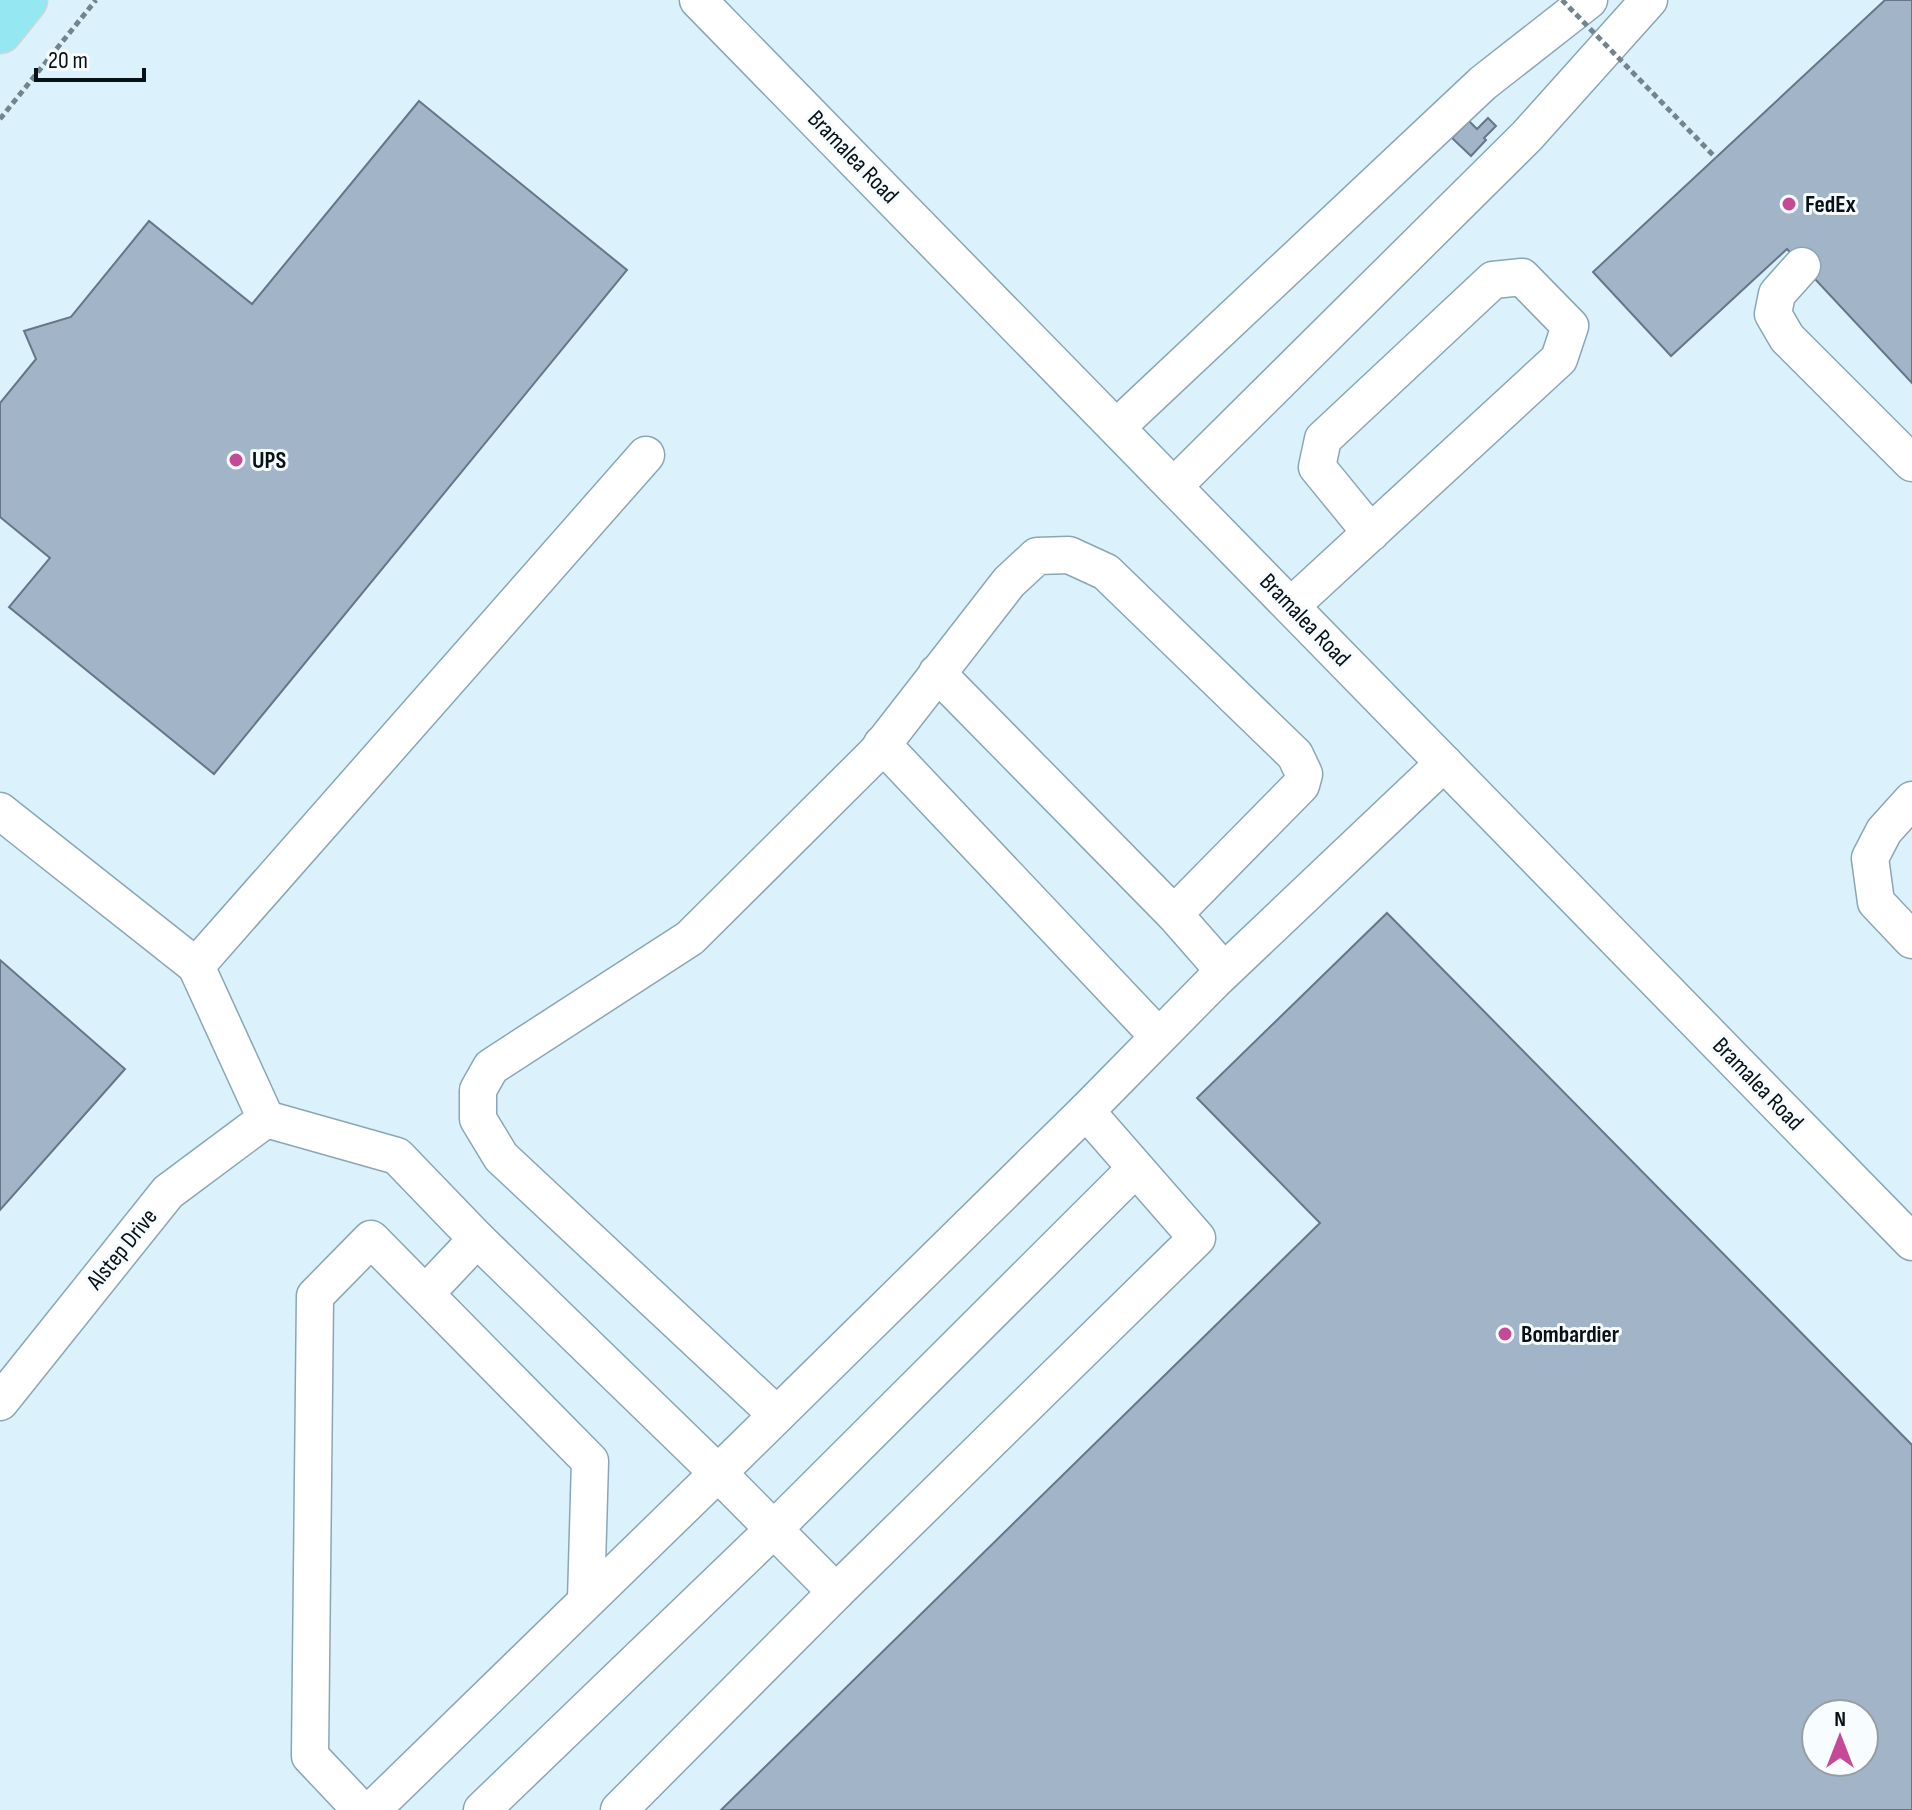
<svg xmlns="http://www.w3.org/2000/svg" width="1912" height="1810" font-family="'Sofia Sans Condensed',sans-serif">
  <rect width="100%" height="100%" fill="#dbf2fd"/>
  <g fill="#a2b4c8" stroke="#657689" stroke-width="2" fill-rule="evenodd">
    <polygon points="1885,0 1912,0 1912,383 1787,249 1671,356 1593,272"/>
    <polygon points="419,101 627,270 214,774 9,607 50,558 0,517 0,403 36,359 24,331 71,317 149,221 252,304"/>
    <polygon points="1488,118 1496,126 1484,138 1486,140 1471,156 1452,138 1469,121 1477,129"/>
    <path d="M1387 913 1912 1445V1810H721L1320 1223 1197 1098ZM1816 1714H1864V1762H1816Z"/>
    <polygon points="0,960 125,1069 0,1210"/>
  </g>
  <g fill="none" stroke-linecap="round" stroke-linejoin="round">
    <g stroke="#8ba6b3" stroke-width="39">
      <g id="minor">
        <polyline points="698,0 1912,1242"/>
        <polyline points="1802,266 1777,294 1773,314 1787,338 1912,463"/>
        <polyline points="1117,427 1483,83 1589,0"/>
        <polyline points="1174,486 1527,136 1649,0"/>
        <polyline points="1291,606 1559,359 1570,326 1522,277 1493,280 1323,439 1317,467 1371,533"/>
        <polyline points="937,673 1174,914"/>
        <polyline points="882,744 1158,1036"/>
        <polyline points="1912,800 1884,831 1870,858 1876,902 1912,940"/>
        <polyline points="0,811 196,966 646,455"/>
        <polyline points="196,966 266,1119 397,1156 477,1239 718,1473 1086,1111 1214,981 1444,763"/>
        <polyline points="426,1293 477,1239"/>
        <polyline points="0,1402 168,1192 266,1119"/>
        <polyline points="777,1415 501,1157 478,1119 478,1090 491,1067 690,938 876,753 1009,582 1037,556 1069,555 1106,572 1295,755 1304,774 1301,785 1174,914 1224,971"/>
        <polyline points="361,1810 310,1756 315,1296 371,1239 590,1461 586,1600"/>
        <polyline points="372,1810 718,1473 836,1592 1197,1238 1086,1111"/>
        <polyline points="482,1810 773,1530 1135,1169"/>
        <polyline points="619,1810 836,1592"/>
      </g>
    </g>
    <g stroke="#d2d4d5" stroke-width="47">
      <polyline id="major" points="0,31 25,0"/>
    </g>
    <polyline stroke="#73848c" stroke-width="5" stroke-dasharray="6 4" stroke-linecap="butt" points="0,119 96,0"/>
    <use href="#minor" stroke="#fff" stroke-width="36"/>
    <use href="#major" stroke="#95e8f2" stroke-width="44"/>
    <polyline stroke="#73848c" stroke-width="5" stroke-dasharray="6 4" stroke-linecap="butt" points="1562,0 1716,158"/>
  </g>
  <g fill="#c64998" stroke="#f7fcff" stroke-width="3">
    <circle cx="1789" cy="204" r="8"/>
    <circle cx="236" cy="460" r="8"/>
    <circle cx="1505" cy="1334" r="8"/>
  </g>
  <g text-anchor="middle" dominant-baseline="central" stroke-width="6" stroke-linejoin="round" paint-order="stroke">
    <g font-size="24" fill="#071116" stroke="#f7fcff">
      <text transform="translate(853 157) rotate(46)">Bramalea Road</text>
      <text transform="translate(1305 620) rotate(46)">Bramalea Road</text>
      <text transform="translate(1758 1084) rotate(46)">Bramalea Road</text>
      <text transform="translate(122 1249) rotate(-51)">Alstep Drive</text>
    </g>
    <g font-size="24" font-weight="bold" fill="#071116" stroke="#f7fcff" text-anchor="start">
      <text x="1805" y="204">FedEx</text>
      <text x="252" y="460">UPS</text>
      <text x="1521" y="1334">Bombardier</text>
    </g>
  </g>
  <g transform="translate(1840 1738)"><circle r="38" fill="#f7fcff" stroke="#979ea2" stroke-width="2"/>
  <path d="M0-6L14 30L0 20L-14 30Z" fill="#c64998"/>
  <text y="-12" font-size="22" font-weight="bold" text-anchor="middle" fill="#071116">N</text>
  </g>
  <path d="M36 68v12h108v-12" fill="none" stroke="#071116" stroke-width="4"/>
  <text x="48" y="68" font-size="24" fill="#071116" stroke="#f7fcff" stroke-width="6" paint-order="stroke">20 m</text>
</svg>
